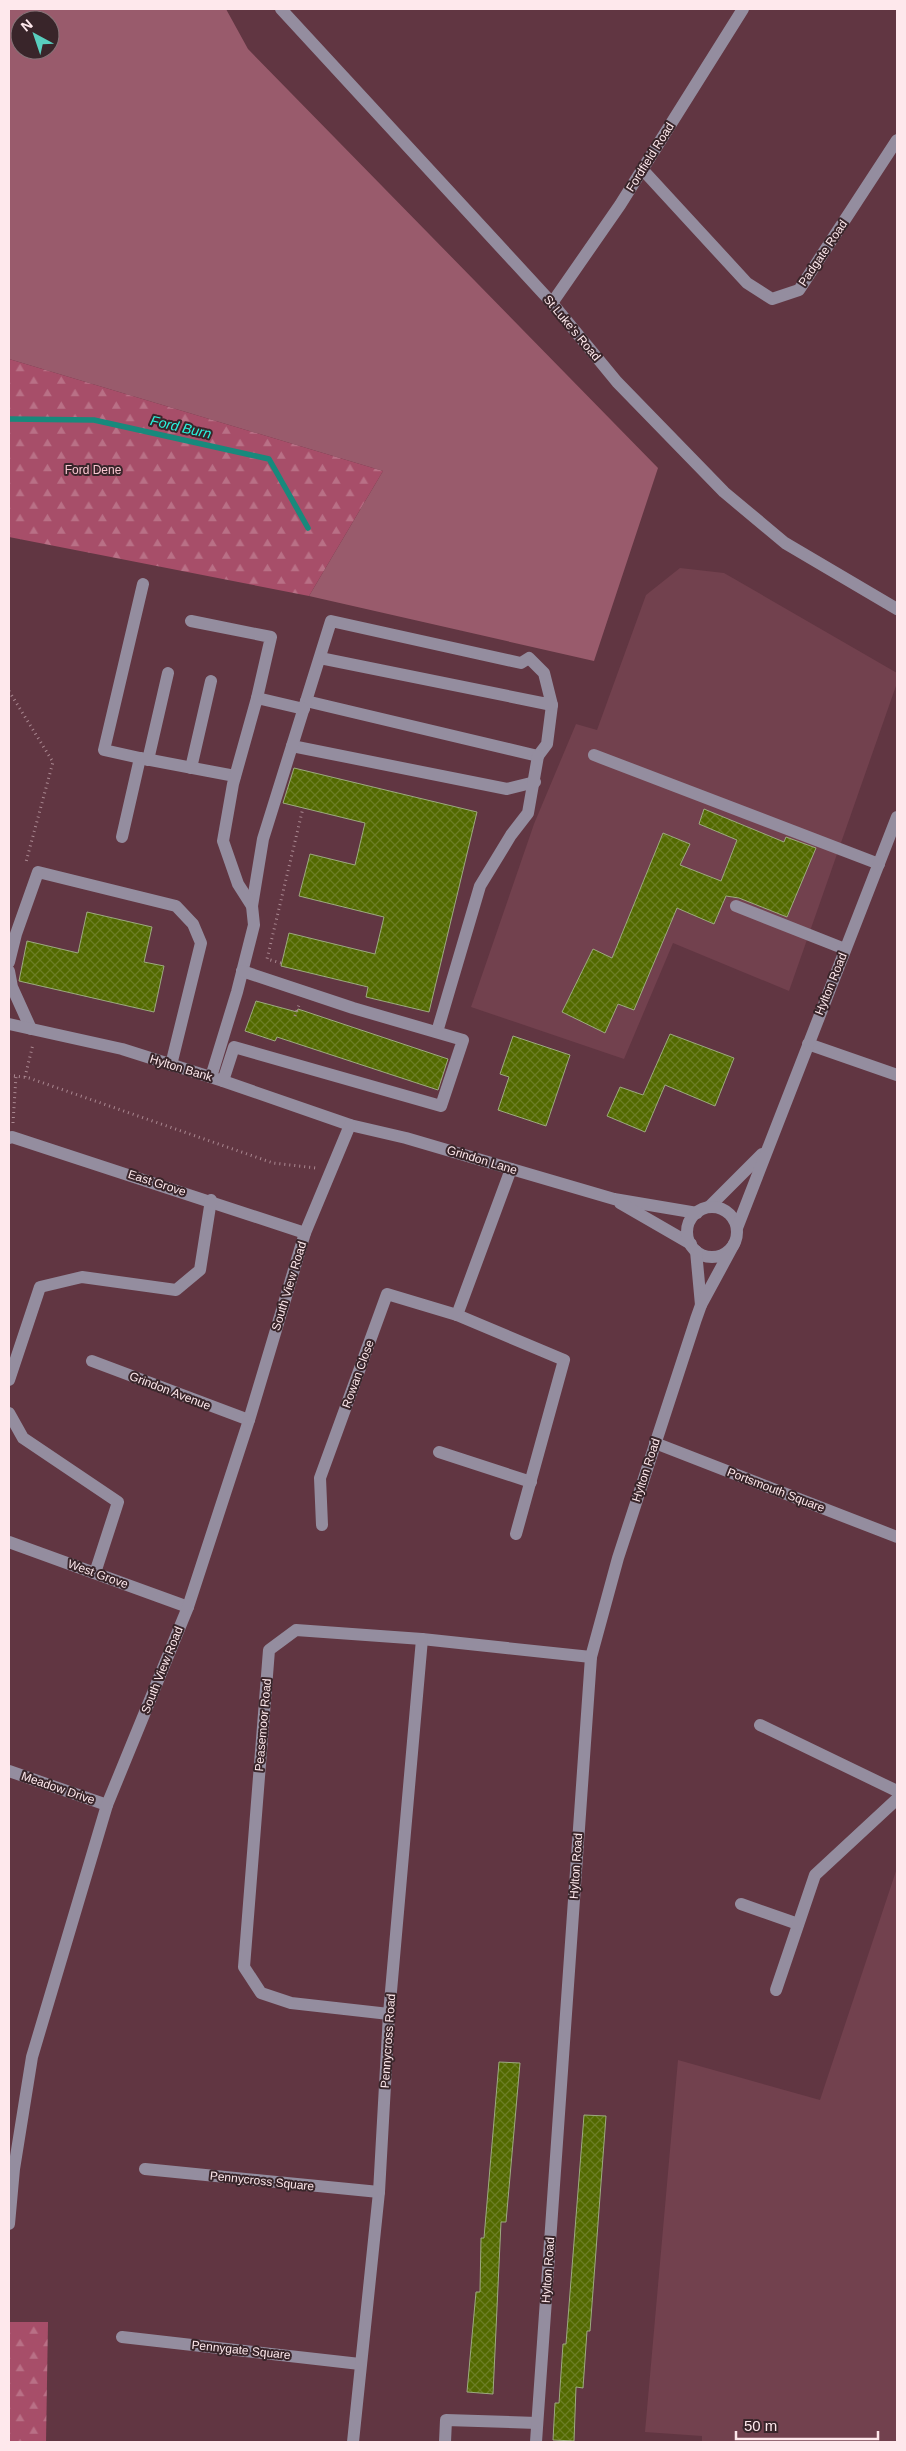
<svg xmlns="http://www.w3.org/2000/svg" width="906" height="2451" font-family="Arial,sans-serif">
  <defs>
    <pattern id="forest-firs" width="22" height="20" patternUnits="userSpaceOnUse" patternTransform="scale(1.25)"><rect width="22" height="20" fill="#a74e69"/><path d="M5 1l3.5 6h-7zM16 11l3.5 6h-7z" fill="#b97086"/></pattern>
    <pattern id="building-cross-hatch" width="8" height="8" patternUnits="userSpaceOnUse" patternTransform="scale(1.25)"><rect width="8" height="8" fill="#526900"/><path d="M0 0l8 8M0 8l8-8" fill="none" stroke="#6c7e25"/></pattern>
  </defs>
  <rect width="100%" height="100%" fill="#613642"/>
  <g fill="#72414e">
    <polygon points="680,568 724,573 897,673 897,683 789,991 673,943 624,1059 471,1007 534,824 576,724 597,730 646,595"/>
    <polygon points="897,1868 897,2442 702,2442 702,2436 645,2432 678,2060 820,2100"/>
  </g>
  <path fill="#995b6c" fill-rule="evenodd" d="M9 9H226L248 49 658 468 594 661 309 596 383 471 9 359ZM20 20H50V50H20Z"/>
  <g fill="url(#forest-firs)">
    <polygon points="9,359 383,471 309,596 9,537"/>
    <polygon points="9,2322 48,2322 46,2442 9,2442"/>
  </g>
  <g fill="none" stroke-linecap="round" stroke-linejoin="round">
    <polyline stroke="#18897c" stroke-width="5.5" points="9,419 94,420 269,459 308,528"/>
  </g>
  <g fill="url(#building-cross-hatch)" stroke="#9caa7f">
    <polygon points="294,768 477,812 429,1012 366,997 368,987 281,966 289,933 375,954 384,917 299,896 310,854 355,865 365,823 283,803"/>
    <polygon points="704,809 784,842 786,837 816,848 787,917 739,898 726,896 714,924 677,908 634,1010 618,1004 605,1033 562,1012 593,949 612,958 663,833 690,844 680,865 721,881 737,840 699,824"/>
    <polygon points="87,912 152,927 144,962 164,966 154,1012 19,981 27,941 78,953"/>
    <polygon points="256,1001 297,1012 298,1009 448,1059 438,1090 277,1037 275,1041 245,1031"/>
    <polygon points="670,1034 734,1058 715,1106 665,1085 645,1132 607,1116 620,1087 643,1095"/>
    <polygon points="513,1036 570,1055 546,1126 498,1110 509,1077 500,1074"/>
    <polygon points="499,2062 520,2063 506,2222 501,2222 493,2394 467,2392 476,2292 480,2292 481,2238 484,2238"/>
    <polygon points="584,2115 606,2116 590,2331 587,2331 583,2388 576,2387 574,2441 553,2440 555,2403 559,2403 563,2344 566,2344"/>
  </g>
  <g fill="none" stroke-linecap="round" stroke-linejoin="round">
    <g stroke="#aa8891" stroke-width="3" stroke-dasharray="1 4" stroke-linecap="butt">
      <polyline points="9,691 53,762 26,862"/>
      <polyline points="281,963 267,959 303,808"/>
      <polyline points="295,1016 299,1005"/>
      <polyline points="9,1075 29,1078 273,1163 316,1168"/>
      <polyline points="25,1077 33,1044"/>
      <polyline points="13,1123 16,1076"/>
    </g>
    <g stroke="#948d9f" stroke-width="12">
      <polyline points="281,9 552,303 617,382 724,492 785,543 897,609"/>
      <polyline points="642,169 747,283 772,299 799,290 897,140"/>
      <polyline points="552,303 620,205 743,9"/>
      <polyline points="191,621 271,637 257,698"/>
      <polyline points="306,701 538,756 547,744 552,705"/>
      <polyline points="292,746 507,789 535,782"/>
      <polyline points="594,755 879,864"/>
      <polyline points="140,758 104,750 143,584"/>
      <polyline points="148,760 168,673"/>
      <polyline points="191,768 211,681"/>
      <polyline points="122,837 140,758 235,776"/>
      <polyline points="252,906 263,839 331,621 521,663 529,658 544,673 552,705 320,658"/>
      <polyline points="736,906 845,949"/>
      <polyline points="9,962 16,934 38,872 176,906 193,924 201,943 171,1065"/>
      <polyline points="9,971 12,987 31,1029"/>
      <polyline points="9,1024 122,1049 223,1081 350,1125 406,1138 614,1199 697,1213"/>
      <polyline points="437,1032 480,886 511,835 528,813 538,756"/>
      <polyline points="808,1044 897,1075"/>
      <polyline points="211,1077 237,992 254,925 252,906 238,884 223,841 233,784 257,698 304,709"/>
      <polyline points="223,1081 234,1047 441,1106 463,1040 353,1008 242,971"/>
      <polyline points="9,1138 12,1137 305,1233"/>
      <polyline points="620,1203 691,1244"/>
      <polyline points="709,1207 762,1154"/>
      <circle cx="712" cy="1232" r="25"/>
      <polyline points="737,1228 897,817"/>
      <polyline points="696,1251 701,1305"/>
      <polyline points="457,1315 511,1169"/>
      <polyline points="92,1361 249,1420"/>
      <polyline points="9,1380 40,1287 82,1277 176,1290 200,1270 211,1200"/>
      <polyline points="9,1413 23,1438 118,1502 95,1573"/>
      <polyline points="655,1443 897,1537"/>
      <polyline points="439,1452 531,1482"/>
      <polyline points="322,1525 320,1478 387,1294 457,1315 564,1360 516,1534"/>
      <polyline points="9,1542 188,1607"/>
      <polyline points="760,1725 897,1791"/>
      <polyline points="9,1771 107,1805"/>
      <polyline points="741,1904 798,1924"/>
      <polyline points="776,1990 815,1875 897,1799"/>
      <polyline points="389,2014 291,2003 261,1993 244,1967 269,1650 296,1630 422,1639 591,1657"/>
      <polyline points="145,2169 379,2192"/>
      <polyline points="9,2224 14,2169 32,2057 107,1805 188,1607 249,1420 305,1233 350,1125"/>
      <polyline points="122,2337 360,2364"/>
      <polyline points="353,2442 379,2192 389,2014 422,1639"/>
      <polyline points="445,2442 446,2420 537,2423"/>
      <polyline points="536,2442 591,1657 618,1558 696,1319 701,1305 734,1244"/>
    </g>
  </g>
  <g text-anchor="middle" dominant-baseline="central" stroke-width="4" stroke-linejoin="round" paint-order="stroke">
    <g font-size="12" fill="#fee8ec" stroke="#39252a">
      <text transform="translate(650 157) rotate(-58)">Fordfield Road</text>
      <text transform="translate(823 253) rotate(-56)">Padgate Road</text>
      <text transform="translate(572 328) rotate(50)">St Luke's Road</text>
      <text transform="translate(831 984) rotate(-68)">Hylton Road</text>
      <text transform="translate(181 1068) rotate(17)">Hylton Bank</text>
      <text transform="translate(482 1160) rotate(17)">Grindon Lane</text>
      <text transform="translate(157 1183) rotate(18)">East Grove</text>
      <text transform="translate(289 1286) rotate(-73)">South View Road</text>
      <text transform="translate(358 1374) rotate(-70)">Rowan Close</text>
      <text transform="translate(170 1391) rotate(21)">Grindon Avenue</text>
      <text transform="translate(646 1470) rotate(-72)">Hylton Road</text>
      <text transform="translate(776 1490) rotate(21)">Portsmouth Square</text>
      <text transform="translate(98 1574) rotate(20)">West Grove</text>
      <text transform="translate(162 1670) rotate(-68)">South View Road</text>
      <text transform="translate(263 1725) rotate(-85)">Peasemoor Road</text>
      <text transform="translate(58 1788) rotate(19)">Meadow Drive</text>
      <text transform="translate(576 1866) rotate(-86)">Hylton Road</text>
      <text transform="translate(388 2041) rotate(-86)">Pennycross Road</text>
      <text transform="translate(262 2181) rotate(6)">Pennycross Square</text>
      <text transform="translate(548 2270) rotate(-86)">Hylton Road</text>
      <text transform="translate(241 2350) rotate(6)">Pennygate Square</text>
    </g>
    <g font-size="12" fill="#f9c6d1" stroke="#39252a">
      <text x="93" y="470">Ford Dene</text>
    </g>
    <g font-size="14" font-style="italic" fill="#28f4de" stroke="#39252a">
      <text transform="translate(181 427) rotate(13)">Ford Burn</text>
    </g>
  </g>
  <rect width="906" height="2451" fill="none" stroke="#fee8ec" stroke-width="20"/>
  <g transform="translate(35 35) rotate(320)"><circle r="24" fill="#39252a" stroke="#887378"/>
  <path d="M0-4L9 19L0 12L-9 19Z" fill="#59cebe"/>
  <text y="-8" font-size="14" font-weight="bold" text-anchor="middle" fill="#fee8ec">N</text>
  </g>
  <path d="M736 2431v8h142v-8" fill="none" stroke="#fee8ec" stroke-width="2.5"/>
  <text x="744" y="2431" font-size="15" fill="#fee8ec" stroke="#39252a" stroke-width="4" paint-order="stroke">50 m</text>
</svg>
